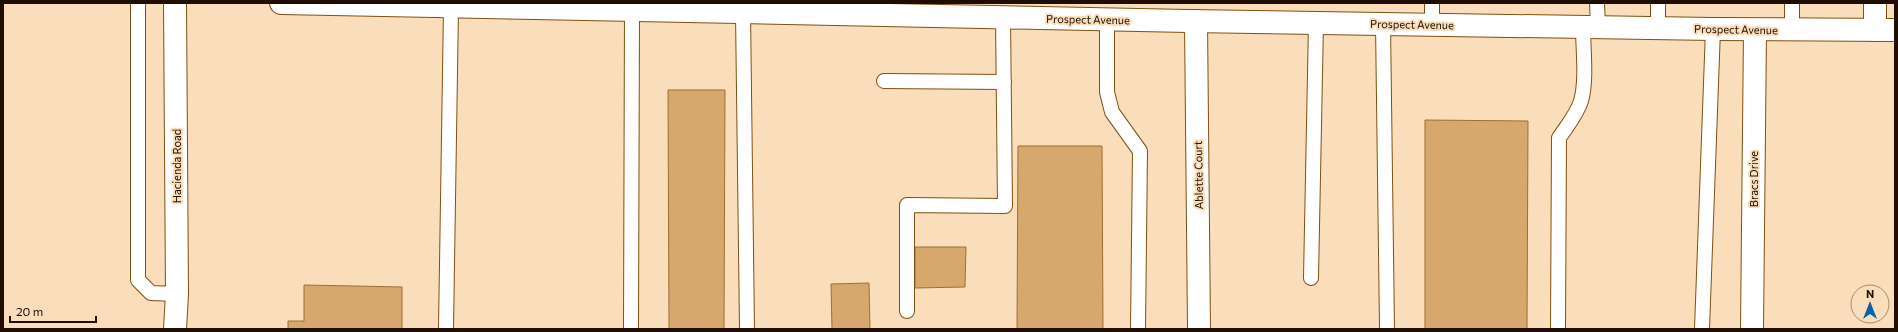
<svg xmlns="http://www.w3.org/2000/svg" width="1898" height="332" font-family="Commissioner,sans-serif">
  <rect width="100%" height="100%" fill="#faddba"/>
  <g fill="#d7a86d" stroke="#9b6f34">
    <polygon points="668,90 725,90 724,329 669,329"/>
    <polygon points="1425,120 1528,121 1527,329 1425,329"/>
    <polygon points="1018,146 1102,146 1103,329 1017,329"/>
    <polygon points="915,247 966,247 965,287 915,288"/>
    <polygon points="869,283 870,329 832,329 831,284"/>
    <polygon points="304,285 402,287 402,329 288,329 288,321 304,321"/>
  </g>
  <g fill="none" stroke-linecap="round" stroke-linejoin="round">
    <g stroke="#7d5212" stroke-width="16">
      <g id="lane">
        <polyline points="138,3 138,280 151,293 177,294"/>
        <polyline points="1432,3 1432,24"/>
        <polyline points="1597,3 1598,27"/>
        <polyline points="1658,3 1658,28"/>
        <polyline points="1792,3 1792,30"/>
        <polyline points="743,12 747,329"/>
        <polyline points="1107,19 1107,92 1112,112 1140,151 1138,329"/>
        <polyline points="1383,23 1387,329"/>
        <polyline points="884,81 1004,82"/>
        <polyline points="1311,278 1316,23"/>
        <polyline points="907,311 907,205 1005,206 1003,17"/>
        <polyline points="446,329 451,7"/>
        <polyline points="631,329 632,10"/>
        <path d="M1558 329 1559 138C1567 126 1577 114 1581 101 1587 80 1583 49 1583 27"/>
        <polyline points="1702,329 1713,29"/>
      </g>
    </g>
    <g stroke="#7d5212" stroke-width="24">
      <g id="street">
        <polyline points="1875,3 1875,30"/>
        <polyline points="1196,21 1199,329"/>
        <polyline points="175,329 177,294 175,3"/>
        <polyline points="1752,329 1755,30"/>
      </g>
    </g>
    <g stroke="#7d5212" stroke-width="24">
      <polyline id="secondary" points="281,3 1188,21 1713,29 1895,30"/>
    </g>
    <use href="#lane" stroke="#fff" stroke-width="14"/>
    <use href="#street" stroke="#fff" stroke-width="22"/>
    <use href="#secondary" stroke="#fff" stroke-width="22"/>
  </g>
  <g text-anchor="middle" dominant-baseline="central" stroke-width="4" stroke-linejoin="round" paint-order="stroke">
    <g font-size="11" fill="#1e0d00" stroke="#faddba">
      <text transform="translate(1088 19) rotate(1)">Prospect Avenue</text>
      <text transform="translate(1412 24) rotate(1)">Prospect Avenue</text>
      <text transform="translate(1736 29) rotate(1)">Prospect Avenue</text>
      <text transform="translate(176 166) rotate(-90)">Hacienda Road</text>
      <text transform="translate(1198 175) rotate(-91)">Ablette Court</text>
      <text transform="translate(1753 179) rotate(-90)">Bracs Drive</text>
    </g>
  </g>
  <rect width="1898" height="332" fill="none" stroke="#1e0d00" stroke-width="8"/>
  <g transform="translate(1870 304)"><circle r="19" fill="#faddba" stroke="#a28a70"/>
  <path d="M0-3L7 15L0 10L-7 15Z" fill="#0563b0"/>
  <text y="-6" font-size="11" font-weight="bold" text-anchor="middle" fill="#1e0d00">N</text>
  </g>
  <path d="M10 316v6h86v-6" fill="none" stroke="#1e0d00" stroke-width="2"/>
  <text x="16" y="316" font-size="12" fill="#1e0d00" stroke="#faddba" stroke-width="3" paint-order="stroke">20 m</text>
</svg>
